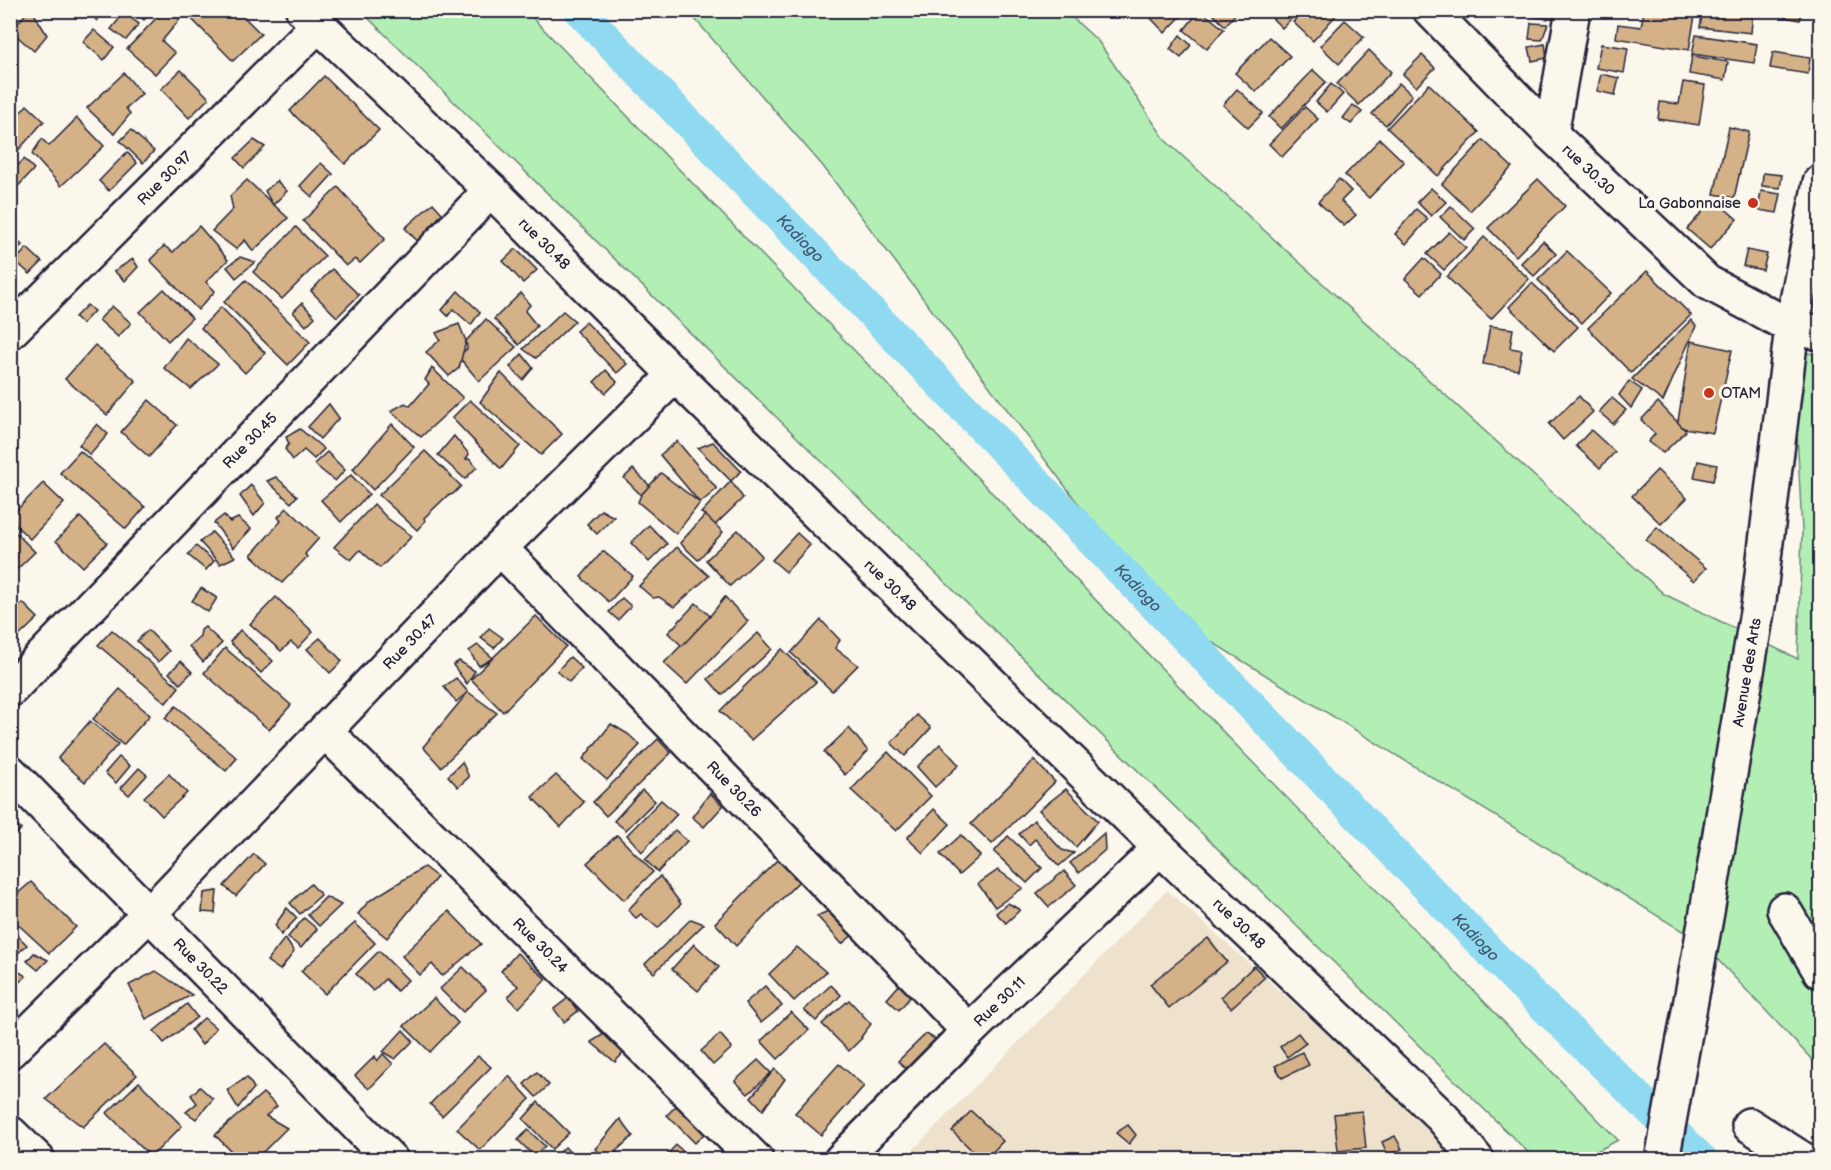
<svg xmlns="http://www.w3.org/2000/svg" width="1831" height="1170" font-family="'Balsamiq Sans',sans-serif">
  <rect width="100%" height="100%" fill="#fbf7ec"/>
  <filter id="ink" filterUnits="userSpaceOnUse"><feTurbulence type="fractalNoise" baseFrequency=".0167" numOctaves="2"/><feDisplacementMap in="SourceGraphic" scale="12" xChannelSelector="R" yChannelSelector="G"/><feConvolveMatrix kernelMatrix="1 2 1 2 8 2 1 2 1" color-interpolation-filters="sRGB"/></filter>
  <g filter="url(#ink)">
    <polygon fill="#efe2cd" points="1167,890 1468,1159 903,1160"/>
    <g fill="#b3efb4" stroke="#6a8878" stroke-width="1.5">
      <polygon points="361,11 526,11 1618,1140 1582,1159 1535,1159"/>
      <polygon points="688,11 1065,11 1098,41 1166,141 1664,594 1798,659 1802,531 1793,351 1820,355 1820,1068 1702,943 1158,609 822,165"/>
    </g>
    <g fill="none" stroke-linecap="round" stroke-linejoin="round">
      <path stroke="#8fdaf0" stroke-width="32" id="s1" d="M579 10 1516 979 1702 1160"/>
    </g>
    <g fill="#d4b186" stroke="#22223b" stroke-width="1.5">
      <polygon points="29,10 32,10 47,35 34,51 11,31"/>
      <polygon points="86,10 106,10 97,21"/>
      <polygon points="133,10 153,10 144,20"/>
      <polygon points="164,10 170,10 180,19 162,41 175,53 155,74 127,49"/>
      <polygon points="183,10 237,10 261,34 233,61"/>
      <polygon points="1143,10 1187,10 1165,33"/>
      <polygon points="1200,10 1224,29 1207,49 1184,30"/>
      <polygon points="1209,10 1239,10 1225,26"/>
      <polygon points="1273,10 1300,10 1282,28 1269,15"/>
      <polygon points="1304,10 1336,10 1338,13 1313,41 1293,22"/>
      <polygon points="1532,10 1549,10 1547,19 1531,16"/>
      <polygon points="1644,10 1696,10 1689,50 1616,38 1618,24 1641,27"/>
      <polygon points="1703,10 1753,10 1751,33 1700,27"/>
      <polygon points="1786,10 1802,10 1800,20 1785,17"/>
      <polygon points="124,13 139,24 126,40 111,29"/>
      <polygon points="1345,20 1364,37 1339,64 1320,46"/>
      <polygon points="1531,23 1548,24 1542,40 1529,39"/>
      <polygon points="94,30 114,47 104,60 83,42"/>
      <polygon points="1180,35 1191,45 1181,58 1170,49"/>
      <polygon points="1696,35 1757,44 1754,63 1692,54"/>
      <polygon points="1269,37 1290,56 1256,92 1235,73"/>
      <polygon points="1545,44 1547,58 1532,61 1529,47"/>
      <polygon points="1601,44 1628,48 1624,73 1596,68"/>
      <polygon points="1369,50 1391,72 1359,105 1337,84"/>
      <polygon points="1773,52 1810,58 1808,74 1770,68"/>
      <polygon points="1422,55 1435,68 1416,87 1403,74"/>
      <polygon points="1692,56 1728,62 1725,80 1689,74"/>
      <polygon points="181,70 209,98 189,118 161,89"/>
      <polygon points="1313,70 1326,82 1281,129 1269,117"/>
      <polygon points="124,73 142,94 126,108 130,114 114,134 87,108"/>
      <polygon points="1601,74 1619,78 1615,95 1597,91"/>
      <polygon points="324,76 379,130 345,164 290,111"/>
      <polygon points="1683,82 1705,85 1699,125 1658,119 1660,102 1679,104"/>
      <polygon points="1399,83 1412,95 1386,125 1372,114"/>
      <polygon points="1331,84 1343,94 1327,112 1316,102"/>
      <polygon points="1429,84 1479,132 1438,176 1387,128"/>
      <polygon points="1237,89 1263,113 1248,128 1223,105"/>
      <polygon points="27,105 44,121 15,154 10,150 10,124"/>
      <polygon points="1353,105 1362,112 1351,124 1343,118"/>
      <polygon points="1305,107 1318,119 1282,157 1269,144"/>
      <polygon points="77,118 104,146 61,186 32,154 42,139 49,146"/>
      <polygon points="1729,127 1749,132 1734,198 1714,194"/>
      <polygon points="131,130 154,151 143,163 120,141"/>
      <polygon points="1380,139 1404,162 1369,198 1345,175"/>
      <polygon points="254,140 265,147 244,168 235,158"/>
      <polygon points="1483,140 1512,167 1470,211 1442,184"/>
      <polygon points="127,152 137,163 109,191 99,181"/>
      <polygon points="24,159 34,169 10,195 10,174"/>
      <polygon points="321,163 333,174 312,197 300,186"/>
      <polygon points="1763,173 1782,175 1780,188 1762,186"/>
      <polygon points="1339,179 1351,191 1341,201 1356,215 1344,226 1318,202"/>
      <polygon points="1538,179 1565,206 1516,256 1488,228"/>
      <polygon points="247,180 288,218 253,251 245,240 236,249 212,231 233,209 230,196"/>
      <polygon points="277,181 287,191 273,205 265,191"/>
      <polygon points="338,187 385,239 360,263 355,259 346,266 303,221"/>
      <polygon points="1431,188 1446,202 1431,216 1417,202"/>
      <polygon points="1761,191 1781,194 1777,213 1758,210"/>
      <polygon points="1714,199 1737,219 1710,249 1687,229"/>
      <polygon points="433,203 442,213 419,243 405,228"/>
      <polygon points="1451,206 1475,229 1464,240 1440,217"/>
      <polygon points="1416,209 1428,219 1406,244 1395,234"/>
      <polygon points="199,226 228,260 206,282 215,291 198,310 150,260 164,246 173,252"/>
      <polygon points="296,227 325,256 282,299 253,272"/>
      <polygon points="1449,232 1466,248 1444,270 1427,254"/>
      <polygon points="10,234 22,245 10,257"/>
      <polygon points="1484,237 1529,279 1491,319 1447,277"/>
      <polygon points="1543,241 1556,254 1534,276 1521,263"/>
      <polygon points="27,248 42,262 30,274 15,261"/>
      <polygon points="516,249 537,270 523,283 503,261"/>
      <polygon points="1747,250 1767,254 1763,270 1743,266"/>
      <polygon points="1567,251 1611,293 1582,323 1538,280"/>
      <polygon points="240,257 255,262 236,278 227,267"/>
      <polygon points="1424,258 1441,274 1422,294 1405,279"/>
      <polygon points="133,259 138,267 125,281 114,271"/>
      <polygon points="332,269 359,295 337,317 311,291"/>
      <polygon points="1647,271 1691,315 1631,373 1588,328"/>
      <polygon points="246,280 310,342 288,365 224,302"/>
      <polygon points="1532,283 1578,327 1554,351 1509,307"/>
      <polygon points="164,289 192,318 168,341 140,312"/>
      <polygon points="458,291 480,312 471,325 453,309 448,316 442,310"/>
      <polygon points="521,293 530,305 525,311 537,326 519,345 494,319"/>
      <polygon points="302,303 315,317 306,326 293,312"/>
      <polygon points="87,305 94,311 82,324 75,317"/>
      <polygon points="112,306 131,323 118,337 99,320"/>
      <polygon points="221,307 265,353 245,373 201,328"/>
      <polygon points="563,311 575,321 536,358 523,349"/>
      <polygon points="486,319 516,347 479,381 458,356 467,349 466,341"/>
      <polygon points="1691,320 1696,326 1663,401 1632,379"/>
      <polygon points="586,322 627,364 617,373 576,331"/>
      <polygon points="459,324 466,341 459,368 449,376 426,352 440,340 436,333"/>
      <polygon points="1490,326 1513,329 1510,348 1522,350 1518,370 1483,364"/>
      <polygon points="186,338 218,364 191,389 164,368"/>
      <polygon points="1691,341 1732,350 1713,433 1677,427"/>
      <polygon points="95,345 136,381 107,415 65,379"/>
      <polygon points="522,354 533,368 523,380 510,367"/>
      <polygon points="432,368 463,398 421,437 391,411 405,403 410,406 429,384 425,380"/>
      <polygon points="606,370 617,382 606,393 594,382"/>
      <polygon points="501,373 562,434 541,455 480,402"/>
      <polygon points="1629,381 1642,390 1631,408 1619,395"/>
      <polygon points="1579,396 1593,412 1563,440 1549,424"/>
      <polygon points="1612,398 1626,410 1613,424 1599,412"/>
      <polygon points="149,400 177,425 149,457 121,432"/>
      <polygon points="470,400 520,446 501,469 452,418"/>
      <polygon points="1658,402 1686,431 1663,453 1648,442 1655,434 1641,420"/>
      <polygon points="329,404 339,418 320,439 308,427"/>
      <polygon points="97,424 108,434 90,455 79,445"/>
      <polygon points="392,424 414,447 373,490 353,469"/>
      <polygon points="300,429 324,449 314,459 304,450 293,460 285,449 289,444 286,437"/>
      <polygon points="1591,430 1615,452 1600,468 1576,446"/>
      <polygon points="454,436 469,454 466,459 470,459 477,467 465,479 438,455"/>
      <polygon points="677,441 717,489 700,503 660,455"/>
      <polygon points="713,442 741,471 731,481 698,448"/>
      <polygon points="80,451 145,507 126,529 60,473"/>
      <polygon points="425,451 461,486 453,494 447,496 424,518 425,521 417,530 379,495"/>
      <polygon points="327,452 345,470 335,481 314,464"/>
      <polygon points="1698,461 1717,465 1713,481 1694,477"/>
      <polygon points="633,469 650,486 641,495 624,478"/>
      <polygon points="1657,470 1687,498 1661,524 1632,496"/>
      <polygon points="661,473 700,503 676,534 638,502 641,495"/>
      <polygon points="351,475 369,494 341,522 321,500"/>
      <polygon points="276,477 297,496 291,503 267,481"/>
      <polygon points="731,481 743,498 713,527 705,515 701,513"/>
      <polygon points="43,483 64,503 30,539 10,520 10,517"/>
      <polygon points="251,485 265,503 254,516 240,496"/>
      <polygon points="374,504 387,518 412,536 380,568 360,550 351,560 334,547"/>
      <polygon points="287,508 319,538 305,554 307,557 282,583 251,555 281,521 278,517"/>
      <polygon points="601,510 614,517 597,534 587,524"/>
      <polygon points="224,515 230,522 238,518 251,529 233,548 214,523"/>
      <polygon points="705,515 723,532 698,560 680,543"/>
      <polygon points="80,517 107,543 83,567 56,541"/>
      <polygon points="649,525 667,544 649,562 631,543"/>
      <polygon points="10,527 35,552 10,576"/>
      <polygon points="1657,527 1706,568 1694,581 1646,540"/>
      <polygon points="738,530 762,556 730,586 706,560"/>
      <polygon points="212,532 235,557 220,564 200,542"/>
      <polygon points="797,533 810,545 786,572 772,560"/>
      <polygon points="196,546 214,561 206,570 188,555"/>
      <polygon points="677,547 709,576 674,607 659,597 653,598 639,586"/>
      <polygon points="603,551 633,576 609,602 581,577"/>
      <polygon points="201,588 217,598 208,612 192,601"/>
      <polygon points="276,597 313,632 298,648 291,642 281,651 250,624"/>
      <polygon points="725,597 748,621 687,684 664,663 710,616"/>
      <polygon points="622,598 631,606 618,620 609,612"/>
      <polygon points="23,603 38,618 18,637 10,629 10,615"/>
      <polygon points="696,603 710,616 682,646 668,633"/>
      <polygon points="536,616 566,646 503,712 471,679"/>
      <polygon points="821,620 840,640 835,648 858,665 832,691 791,653"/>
      <polygon points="205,627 222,643 203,662 189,646 200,636 201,630"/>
      <polygon points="489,628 503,638 494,648 481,638"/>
      <polygon points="112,630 179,687 166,703 98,645"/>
      <polygon points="148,630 169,651 158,662 137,641"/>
      <polygon points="240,630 273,661 261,673 230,642"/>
      <polygon points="758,633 772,649 722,695 708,679"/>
      <polygon points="320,638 342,661 330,673 307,649"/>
      <polygon points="478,645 493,658 479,666 469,651"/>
      <polygon points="225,648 291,705 269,730 204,673"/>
      <polygon points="782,649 816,682 751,740 720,711"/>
      <polygon points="570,657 582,668 569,682 557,671"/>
      <polygon points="181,661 192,672 180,684 169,673"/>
      <polygon points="459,661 475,671 467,684 453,665"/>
      <polygon points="456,678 468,692 456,702 444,687"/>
      <polygon points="120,689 150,715 123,745 93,719"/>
      <polygon points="468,692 497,713 441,767 423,747"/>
      <polygon points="176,706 237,758 226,771 165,718"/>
      <polygon points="917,715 931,728 905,756 891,743"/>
      <polygon points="90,721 118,744 85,782 58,758"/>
      <polygon points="611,724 628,734 640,745 607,780 583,759"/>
      <polygon points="849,728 868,751 845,775 824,752"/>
      <polygon points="658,739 671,753 606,816 593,802"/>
      <polygon points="940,744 959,765 935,787 917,767"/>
      <polygon points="888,752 931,796 896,831 851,790"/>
      <polygon points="119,757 130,766 116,783 105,773"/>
      <polygon points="1034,760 1055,782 992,844 971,824"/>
      <polygon points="462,762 469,777 458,787 448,776"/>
      <polygon points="139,768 147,775 129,795 121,788"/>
      <polygon points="169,774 187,793 162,816 144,797"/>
      <polygon points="556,775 584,802 561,827 532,797"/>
      <polygon points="1066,789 1098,821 1076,847 1039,810"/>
      <polygon points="642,790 655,801 626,830 614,821"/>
      <polygon points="710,793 723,806 704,827 692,817"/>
      <polygon points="661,800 677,814 642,852 627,835"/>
      <polygon points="934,809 950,824 923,853 907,838"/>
      <polygon points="1034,820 1062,850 1074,853 1059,866 1035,839 1029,845 1019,834"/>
      <polygon points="11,821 21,829 11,841 10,841"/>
      <polygon points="675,830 687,841 658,872 645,860"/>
      <polygon points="1104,833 1105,850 1079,873 1070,863"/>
      <polygon points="617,835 653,872 624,900 587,863"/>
      <polygon points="961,835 980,856 959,875 940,854"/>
      <polygon points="1008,836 1042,868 1027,883 994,852"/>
      <polygon points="254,854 265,864 236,896 224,886"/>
      <polygon points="779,858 803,877 736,946 715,923"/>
      <polygon points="424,867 437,877 387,938 358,914 369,901"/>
      <polygon points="998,870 1023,888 995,907 978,884"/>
      <polygon points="1064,871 1076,885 1049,907 1037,893"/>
      <polygon points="660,876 681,904 658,928 641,914 636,918 628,910"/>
      <polygon points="31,882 76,927 49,953 10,917 10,900"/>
      <polygon points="311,884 321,895 300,914 290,903"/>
      <polygon points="217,891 215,913 202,912 204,893"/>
      <polygon points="326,897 341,905 319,926 308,915"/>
      <polygon points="1008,903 1020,910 1006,923 996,913"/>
      <polygon points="287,908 297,918 281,935 275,925"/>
      <polygon points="833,909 854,934 842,944 817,916"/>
      <polygon points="449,911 481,944 442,976 432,964 420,975 402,956"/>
      <polygon points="304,918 317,929 301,948 288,937"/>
      <polygon points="691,919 704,924 654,973 645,964"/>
      <polygon points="355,923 375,943 325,994 301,971"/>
      <polygon points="10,928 27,945 17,954 10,947"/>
      <polygon points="285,938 294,952 280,970 267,961"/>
      <polygon points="1208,938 1227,962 1169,1008 1150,984"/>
      <polygon points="694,944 719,967 698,991 672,969"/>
      <polygon points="797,947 826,972 794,1001 769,974"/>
      <polygon points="379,951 408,980 397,991 385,979 373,991 356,974"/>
      <polygon points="34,953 48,960 38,970 27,961"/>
      <polygon points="517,953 546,979 519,1008 508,997 518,986 501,971"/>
      <polygon points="1254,966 1265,977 1231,1008 1221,997"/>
      <polygon points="463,967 486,990 463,1012 440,989"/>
      <polygon points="16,970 26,976 10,990 10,975"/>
      <polygon points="156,971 192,995 146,1019 129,985"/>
      <polygon points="900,984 912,995 899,1010 887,999"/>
      <polygon points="831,985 841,995 816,1021 804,1010"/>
      <polygon points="765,986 782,1006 761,1023 745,1003"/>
      <polygon points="434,998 458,1023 430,1052 404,1026"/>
      <polygon points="568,998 578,1011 564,1022 554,1009"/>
      <polygon points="849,1000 871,1024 861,1037 862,1038 849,1051 822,1024"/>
      <polygon points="187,1004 197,1017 164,1043 154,1031"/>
      <polygon points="791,1012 809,1030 778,1059 761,1041"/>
      <polygon points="204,1018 216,1028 202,1045 191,1030"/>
      <polygon points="403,1030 413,1041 395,1059 383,1052"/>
      <polygon points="1298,1033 1306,1043 1287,1057 1280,1047"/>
      <polygon points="604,1034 625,1051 615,1062 591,1042"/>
      <polygon points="720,1034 732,1048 713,1065 701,1051"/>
      <polygon points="926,1034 939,1041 909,1071 898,1061"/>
      <polygon points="104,1044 137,1075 83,1127 46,1099"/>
      <polygon points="1302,1052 1309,1065 1282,1078 1275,1066"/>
      <polygon points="383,1054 393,1064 369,1089 355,1076 375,1056 377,1061"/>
      <polygon points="478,1056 491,1067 442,1116 430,1104"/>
      <polygon points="758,1060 771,1073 748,1094 735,1081"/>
      <polygon points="839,1064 864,1086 821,1135 795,1113"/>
      <polygon points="775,1069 785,1079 763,1110 751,1097"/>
      <polygon points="537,1072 549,1085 536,1097 524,1084"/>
      <polygon points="509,1076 530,1099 480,1150 457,1129"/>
      <polygon points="247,1077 254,1088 238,1108 227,1090"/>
      <polygon points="139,1082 182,1126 151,1157 107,1113"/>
      <polygon points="200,1087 213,1099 196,1119 186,1112 197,1103 191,1095"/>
      <polygon points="263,1093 277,1106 266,1116 287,1128 255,1160 240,1160 215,1135"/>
      <polygon points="538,1102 569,1133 552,1149 523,1119"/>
      <polygon points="679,1103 707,1131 695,1143 667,1115"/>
      <polygon points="971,1111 1003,1141 985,1160 982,1160 952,1131"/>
      <polygon points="1362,1111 1366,1148 1338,1151 1334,1114"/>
      <polygon points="620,1119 633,1136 615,1152 621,1155 619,1160 608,1160 595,1149"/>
      <polygon points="1128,1125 1136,1135 1129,1144 1116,1133"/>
      <polygon points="528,1130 545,1146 534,1156 518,1140"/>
      <polygon points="1395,1136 1402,1149 1388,1156 1382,1142"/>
      <polygon points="676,1145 686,1154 681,1160 662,1160"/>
      <polygon points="565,1147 577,1160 552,1160"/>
    </g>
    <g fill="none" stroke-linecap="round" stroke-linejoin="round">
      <g stroke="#22223b" stroke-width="38">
        <g id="minor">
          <path id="s2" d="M303 10 491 190 675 375 1160 848 1443 1118 1477 1160"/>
          <path id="s3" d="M1430 10 1551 134 1707 282 1792 327 1820 333"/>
          <polyline points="1551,134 1573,10"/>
          <path id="s4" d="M10 332 318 25"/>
          <path id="s5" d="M500 548 969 1031"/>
          <path id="s6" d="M10 690 491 190"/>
          <path id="s7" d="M325 731 756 1160"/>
          <path id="s8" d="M10 772 391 1160"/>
          <polyline points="1784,910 1820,971"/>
          <path id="s9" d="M10 1051 149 914 500 548 675 375"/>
          <polyline points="1749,1125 1804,1160"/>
          <polyline points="10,1133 38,1160"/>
          <path id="s10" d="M841 1160 969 1031 1160 848"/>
          <path id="s11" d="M1662 1160 1707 912 1759 600 1792 327 1820 182"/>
        </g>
      </g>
      <use href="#minor" stroke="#fbf7ec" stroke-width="33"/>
    </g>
  </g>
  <g fill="#c8321e" stroke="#fbf7ec" stroke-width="2">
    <circle cx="1753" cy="203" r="6"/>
    <circle cx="1709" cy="393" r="6"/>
  </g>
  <g text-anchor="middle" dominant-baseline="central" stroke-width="6" stroke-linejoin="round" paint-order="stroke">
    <g font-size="15" fill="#22223b" stroke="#fbf7ec">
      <text stroke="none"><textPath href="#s3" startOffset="225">rue 30.30</textPath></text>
      <text stroke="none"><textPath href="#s4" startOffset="218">Rue 30.97</textPath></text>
      <text stroke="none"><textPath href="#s2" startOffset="336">rue 30.48</textPath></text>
      <text stroke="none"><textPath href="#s6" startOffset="346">Rue 30.45</textPath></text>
      <text stroke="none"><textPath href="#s2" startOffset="822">rue 30.48</textPath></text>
      <text stroke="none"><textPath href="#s9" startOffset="572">Rue 30.47</textPath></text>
      <text stroke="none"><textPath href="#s11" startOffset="495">Avenue des Arts</textPath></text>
      <text stroke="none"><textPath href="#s5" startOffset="336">Rue 30.26</textPath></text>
      <text stroke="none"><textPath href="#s2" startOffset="1308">rue 30.48</textPath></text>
      <text stroke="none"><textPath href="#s7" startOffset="304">Rue 30.24</textPath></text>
      <text stroke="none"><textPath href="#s8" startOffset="272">Rue 30.22</textPath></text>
      <text stroke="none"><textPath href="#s10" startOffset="224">Rue 30.11</textPath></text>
    </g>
    <g font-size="15" fill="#22223b" stroke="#fbf7ec" text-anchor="end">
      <text x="1741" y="203">La Gabonnaise</text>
      <text x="1721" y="393" text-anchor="start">OTAM</text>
    </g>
    <g font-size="16" font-style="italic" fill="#435971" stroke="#fbf7ec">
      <text stroke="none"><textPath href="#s1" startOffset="318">Kadiogo</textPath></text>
      <text stroke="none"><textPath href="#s1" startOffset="804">Kadiogo</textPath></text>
      <text stroke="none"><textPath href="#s1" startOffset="1290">Kadiogo</textPath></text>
    </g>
  </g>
  <rect width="1831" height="1170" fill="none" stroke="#fbf7ec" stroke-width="36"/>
  <rect x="18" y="18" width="1795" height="1134" fill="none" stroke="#22223b" stroke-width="2" filter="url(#ink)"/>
</svg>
